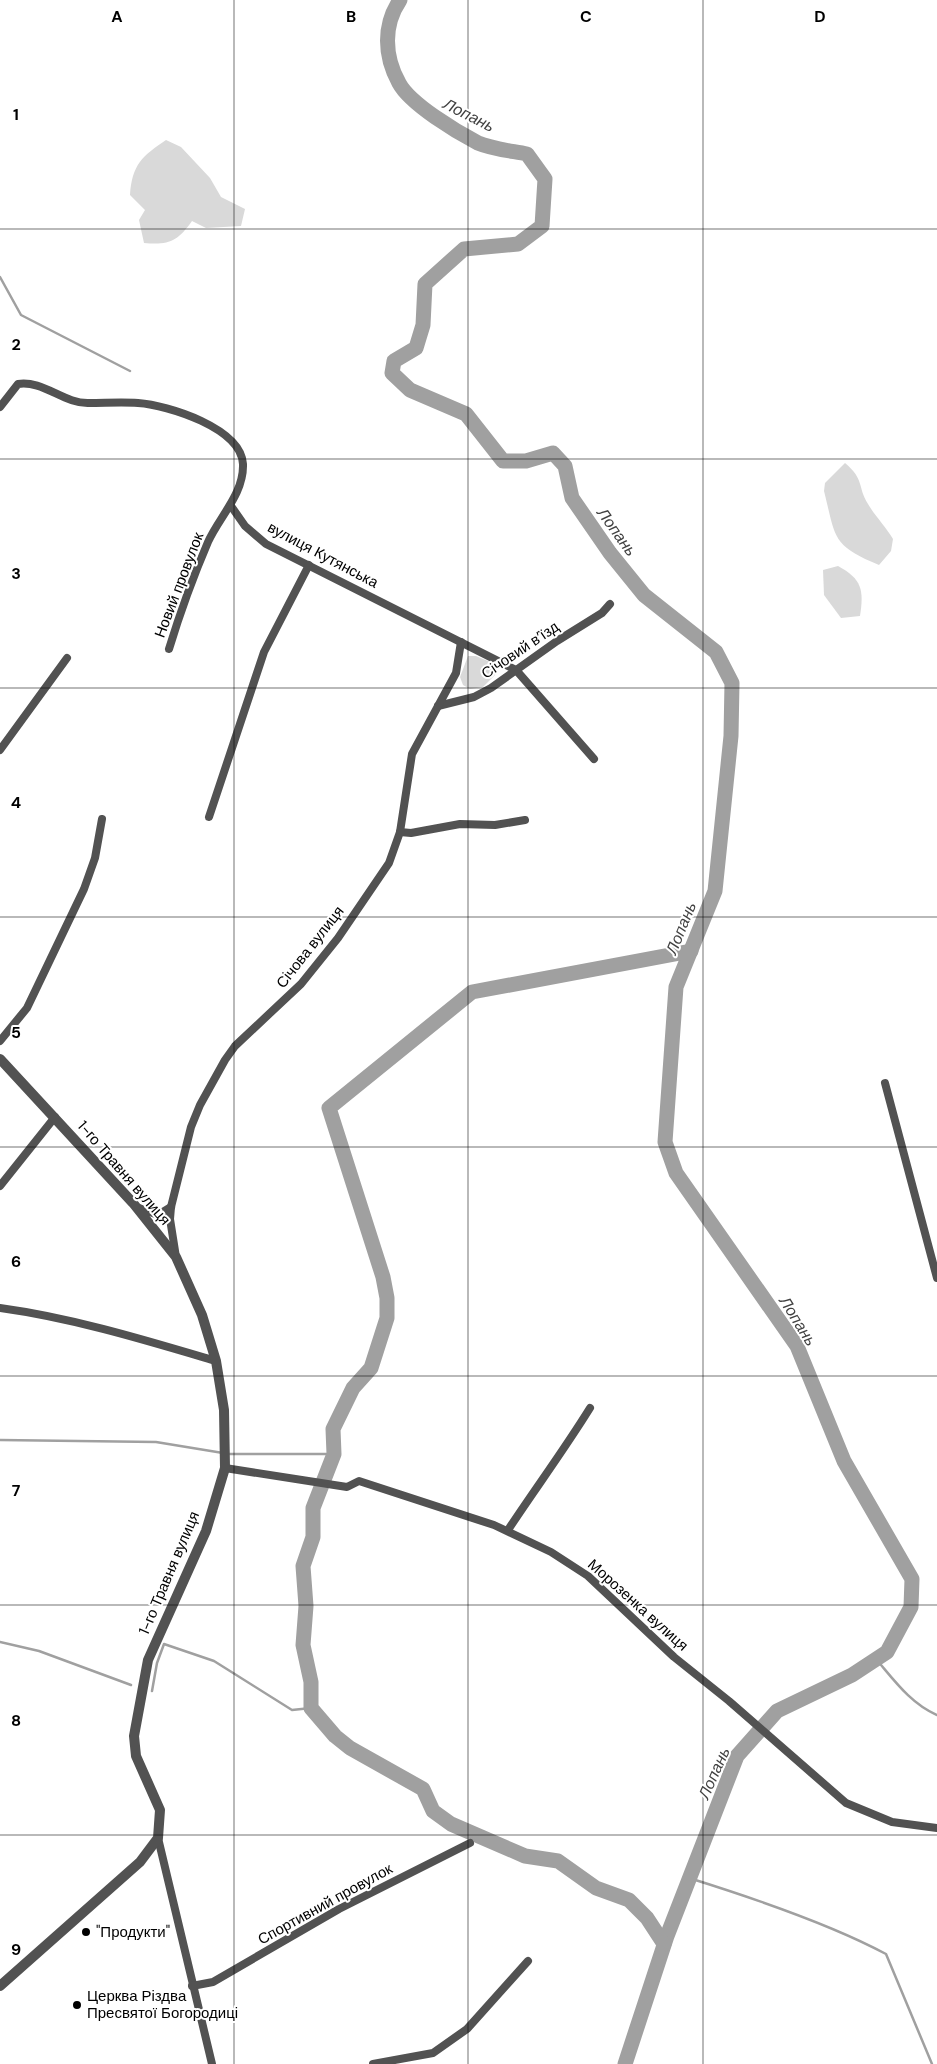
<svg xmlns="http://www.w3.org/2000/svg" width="937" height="2064" font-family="'DM Sans',sans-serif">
  <rect width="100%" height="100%" fill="#fff"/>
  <g fill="#d9d9d9">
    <path d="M166 140 181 147 210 178 221 197 245 209 241 226 206 228 192 221C177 242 169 245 144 243L139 220 145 210 130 195C132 165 142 156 166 140Z"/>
    <path d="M845 463C865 480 857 486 868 504 875 516 886 527 893 539L891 551 879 565C831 545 836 538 824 491L825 483Z"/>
    <path d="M838 566C862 579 864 590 860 616L841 618 824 595 823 570Z"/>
    <polygon points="468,656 476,656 495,664 495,675 483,687 470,689 463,685 460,677"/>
  </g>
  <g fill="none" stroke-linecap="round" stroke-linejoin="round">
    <g stroke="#a0a0a0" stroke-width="2.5">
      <polyline points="0,277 21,315 130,371"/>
      <polyline points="0,1440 156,1442 223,1453"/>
      <polyline points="228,1454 334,1454"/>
      <polyline points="0,1642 39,1651 131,1685"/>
      <path d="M876 1659C894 1680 911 1704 937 1715"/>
      <polyline points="152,1691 157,1663 164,1644 214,1661 292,1710 311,1708"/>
      <path d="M689 1878C750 1897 830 1924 886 1954L932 2064"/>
    </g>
    <g stroke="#a0a0a0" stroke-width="15">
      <path d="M400 0C383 25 384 56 399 83 410 104 457 132 478 143 492 149 512 151 527 154L545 179 542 226 518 244 464 249 425 284 423 325 416 348 394 361 392 373 410 390 466 414 503 461H526L553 453 565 466 572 498 610 553 644 595 716 652 732 683 731 736 715 891 676 987 665 1142 676 1173 797 1346 844 1461 912 1579 911 1607 887 1652 852 1675 777 1711 737 1756 667 1936 625 2064"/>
      <polyline points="664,1944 647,1918 629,1900 596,1888 558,1861 525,1856 451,1824 433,1811 423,1789 350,1748 335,1736 311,1708 311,1682 303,1645 306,1606 303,1566 313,1537 313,1508 334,1454 333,1429 353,1388 371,1368 387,1318 387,1298 383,1277 329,1108 472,992 691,951"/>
    </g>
    <g stroke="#525252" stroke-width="8">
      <path d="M0 407 18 384C43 380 64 404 89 403 105 403 122 402 138 403 168 405 241 428 243 464 244 494 219 517 208 542 193 577 180 613 169 649"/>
      <polyline points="231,506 245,526 266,544 516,670 594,759"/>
      <polyline points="438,706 474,697 491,688 557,641 602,613 610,604"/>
      <polyline points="0,750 67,658"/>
      <polyline points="209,817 264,652 309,565"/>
      <polyline points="400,832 411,833 460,824 495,825 525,820"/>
      <polyline points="0,1041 27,1008 84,889 95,858 102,819"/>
      <polyline points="885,1083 937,1278"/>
      <polyline points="0,1186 55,1117"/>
      <polyline points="139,1208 158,1215 171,1207"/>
      <polyline points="176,1257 170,1219 171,1207 191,1127 200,1105 225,1060 235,1046 301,984 338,938 389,863 400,832 412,754 456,673 461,642"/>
      <path d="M0 1308C73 1318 145 1340 216 1361"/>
      <polyline points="225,1468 347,1487 359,1481 494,1525 551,1552 588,1576 674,1657 729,1701 846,1803 892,1822 937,1828"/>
      <path d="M508 1530C535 1489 564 1450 590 1408"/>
      <polyline points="158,1838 212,2064"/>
      <polyline points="192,1986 213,1982 339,1909 470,1843"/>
      <polyline points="373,2064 433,2053 467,2029 528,1961"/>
    </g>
    <polyline stroke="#525252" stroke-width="10" points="0,1059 133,1203 176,1257 202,1315 216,1361 224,1410 225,1468 206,1531 148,1660 134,1736 136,1756 160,1810 158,1838 140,1862 0,1986"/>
  </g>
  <path fill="none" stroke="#000" stroke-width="1" stroke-opacity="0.55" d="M234 0V2064M468 0V2064M703 0V2064M0 229H937M0 459H937M0 688H937M0 917H937M0 1147H937M0 1376H937M0 1605H937M0 1835H937"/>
  <g fill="#000" stroke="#fff" stroke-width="2">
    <circle cx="86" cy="1932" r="5"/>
    <circle cx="77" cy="2005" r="5"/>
  </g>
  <g text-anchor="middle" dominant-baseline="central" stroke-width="4" stroke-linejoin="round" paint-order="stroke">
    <g font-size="15" fill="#000" stroke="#fff">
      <text transform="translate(323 555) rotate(28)">вулиця Кутянська</text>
      <text transform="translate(179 585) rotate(-69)">Новий провулок</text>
      <text transform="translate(520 650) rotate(-34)">Січовий в’їзд</text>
      <text transform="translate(310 947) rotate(-52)">Січова вулиця</text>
      <text transform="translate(124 1173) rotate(49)">1-го Травня вулиця</text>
      <text transform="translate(169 1573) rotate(-67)">1-го Травня вулиця</text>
      <text transform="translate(638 1605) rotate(42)">Морозенка вулиця</text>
      <text transform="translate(325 1904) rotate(-29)">Спортивний провулок</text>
    </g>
    <g font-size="15" fill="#000" stroke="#fff" text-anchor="start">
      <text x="96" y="1932">"Продукти"</text>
      <text x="87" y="1996">Церква Різдва<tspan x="87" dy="17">Пресвятої Богородиці</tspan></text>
    </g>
    <g font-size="16" font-style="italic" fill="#414141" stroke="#fff">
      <text transform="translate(469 115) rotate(27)">Лопань</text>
      <text transform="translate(617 532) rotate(54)">Лопань</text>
      <text transform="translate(681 928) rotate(-68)">Лопань</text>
      <text transform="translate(798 1321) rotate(58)">Лопань</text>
      <text transform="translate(714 1773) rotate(-66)">Лопань</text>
    </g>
  </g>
  <g font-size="16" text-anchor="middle" font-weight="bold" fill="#000" stroke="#fff" stroke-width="4" stroke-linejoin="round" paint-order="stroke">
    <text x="117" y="22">A</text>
    <text x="351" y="22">B</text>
    <text x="586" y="22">C</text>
    <text x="820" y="22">D</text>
    <text x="16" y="120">1</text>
    <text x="16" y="350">2</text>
    <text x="16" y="579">3</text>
    <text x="16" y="808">4</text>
    <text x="16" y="1038">5</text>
    <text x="16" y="1267">6</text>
    <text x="16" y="1496">7</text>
    <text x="16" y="1726">8</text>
    <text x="16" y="1955">9</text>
  </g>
</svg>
